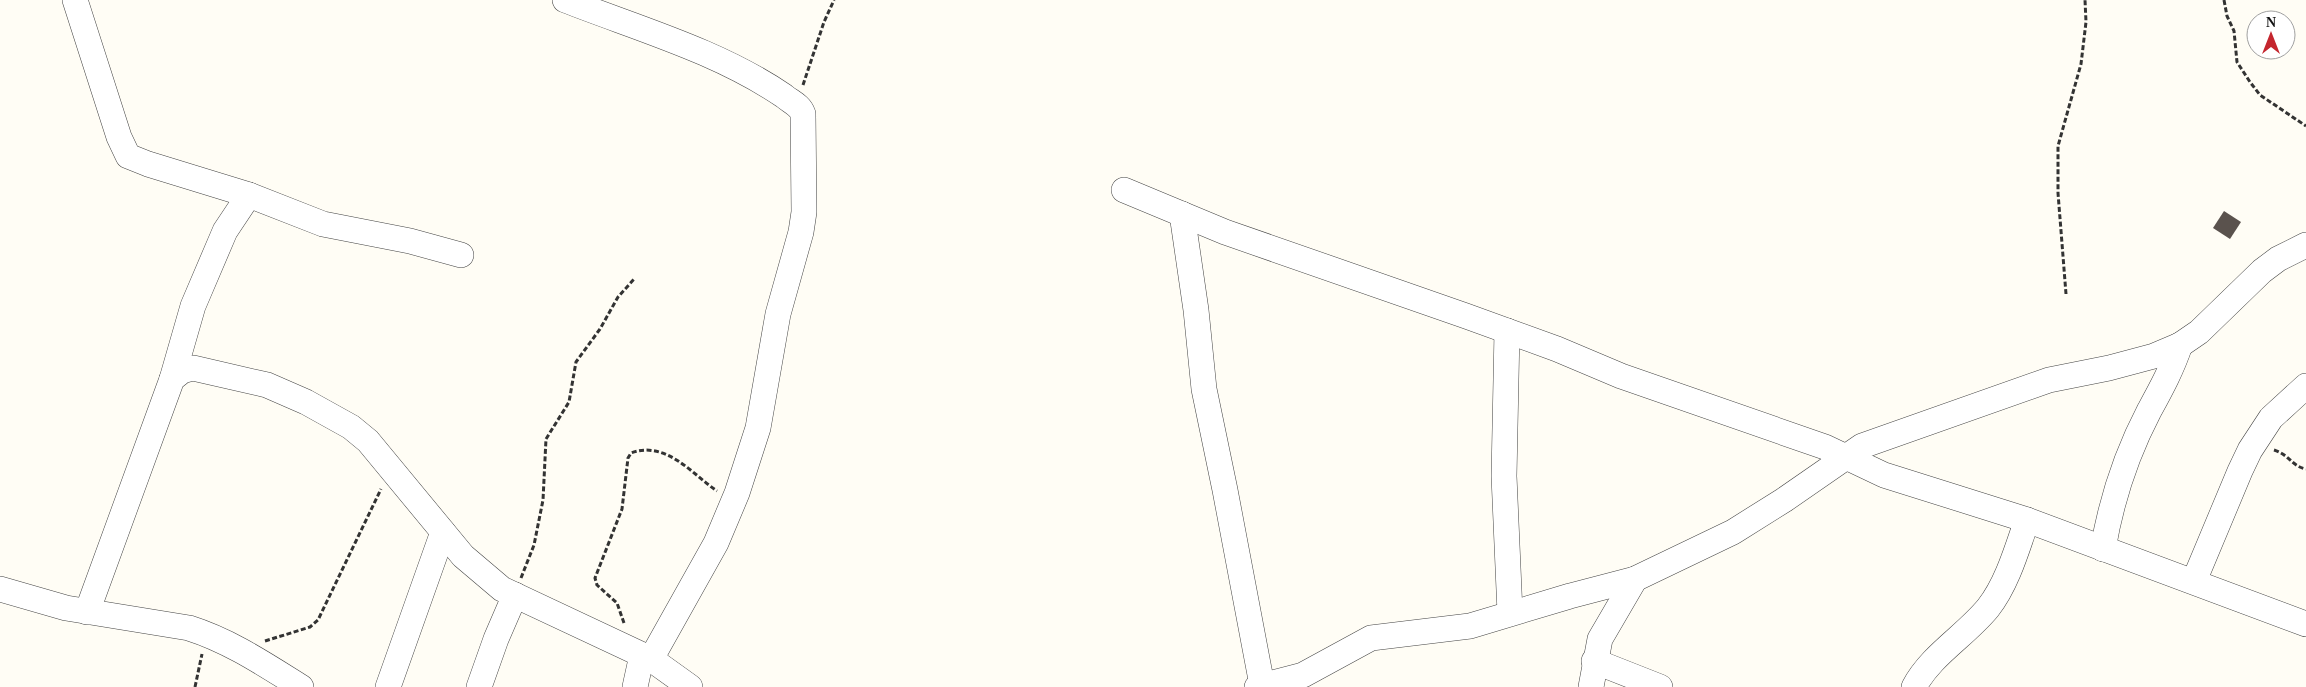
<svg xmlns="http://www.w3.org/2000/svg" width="2306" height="687" font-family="Georgia,serif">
  <rect width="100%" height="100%" fill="#fffdf5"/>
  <polygon fill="#5a524d" points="2224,211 2241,222 2230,239 2213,228"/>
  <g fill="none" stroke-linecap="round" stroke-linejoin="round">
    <g stroke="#444" stroke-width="26">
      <g id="minor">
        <polyline points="75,0 119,137 128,156 148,164 249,195 323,224 410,241 461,255"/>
        <path d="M565 0C639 29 718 51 784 96 791 102 800 105 803 114L804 212 801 232 778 314 758 428 737 493 716 543 651 659"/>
        <polyline points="1124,190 1225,232 1466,316 1557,349 1621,376 1825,447 1884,475 2027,520 2306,624"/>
        <polyline points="1182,214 1196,310 1204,389 1225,490 1262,685"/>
        <polyline points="1507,331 1504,476 1510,613"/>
        <polyline points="172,379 193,306 225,231 249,195"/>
        <path d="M2103 549C2111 502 2127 453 2149 411 2161 389 2172 369 2180 345"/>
        <polyline points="2194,581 2240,471 2250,450 2271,418 2306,386"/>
        <path d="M0 589 66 608 189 628C230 641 264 664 301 687"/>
        <polyline points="87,612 172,379 182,371 193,368 267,385 306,402 351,427 368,441 463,556 502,589 651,659 690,687"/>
        <polyline points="1594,661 1660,687"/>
        <polyline points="388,687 443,532"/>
        <polyline points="479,687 496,639 515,595"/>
        <polyline points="635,687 642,655"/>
        <polyline points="1257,687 1303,675 1371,638 1470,626 1570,596 1635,579 1733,532 1784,500 1862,446 2049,380 2109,368 2154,356 2180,345 2199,332 2262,271 2278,259 2306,245"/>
        <polyline points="1591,687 1600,639 1635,579"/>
        <path d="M1914 687C1931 655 1965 636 1988 608 2007 584 2017 549 2027 520"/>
      </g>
    </g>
    <g stroke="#333" stroke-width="3" stroke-dasharray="5 2.5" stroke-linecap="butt">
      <polyline points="2224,0 2227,16 2234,31 2237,62 2250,82 2260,95 2306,126"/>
      <polyline points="803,85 824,22 834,0"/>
      <polyline points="2066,294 2058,193 2058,146 2081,64 2086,22 2085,0"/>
      <path d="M2274 450C2290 455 2291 466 2306 469"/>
      <polyline points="521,578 534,545 543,500 546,439 569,402 576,362 600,329 618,297 635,278"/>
      <path d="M624 623 617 603 597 585 595 578 622 509 628 458 631 453C666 440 692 474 717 491"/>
      <polyline points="265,641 310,627 318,620 381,489"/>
      <polyline points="195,687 202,654"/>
    </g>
    <use href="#minor" stroke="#fff" stroke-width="25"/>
  </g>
  <g transform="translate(2271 35)"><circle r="24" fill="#ffffff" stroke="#a0a0a0"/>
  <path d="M0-4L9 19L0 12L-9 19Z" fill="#c4262e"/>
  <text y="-8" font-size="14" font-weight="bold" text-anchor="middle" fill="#111111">N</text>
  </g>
</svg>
